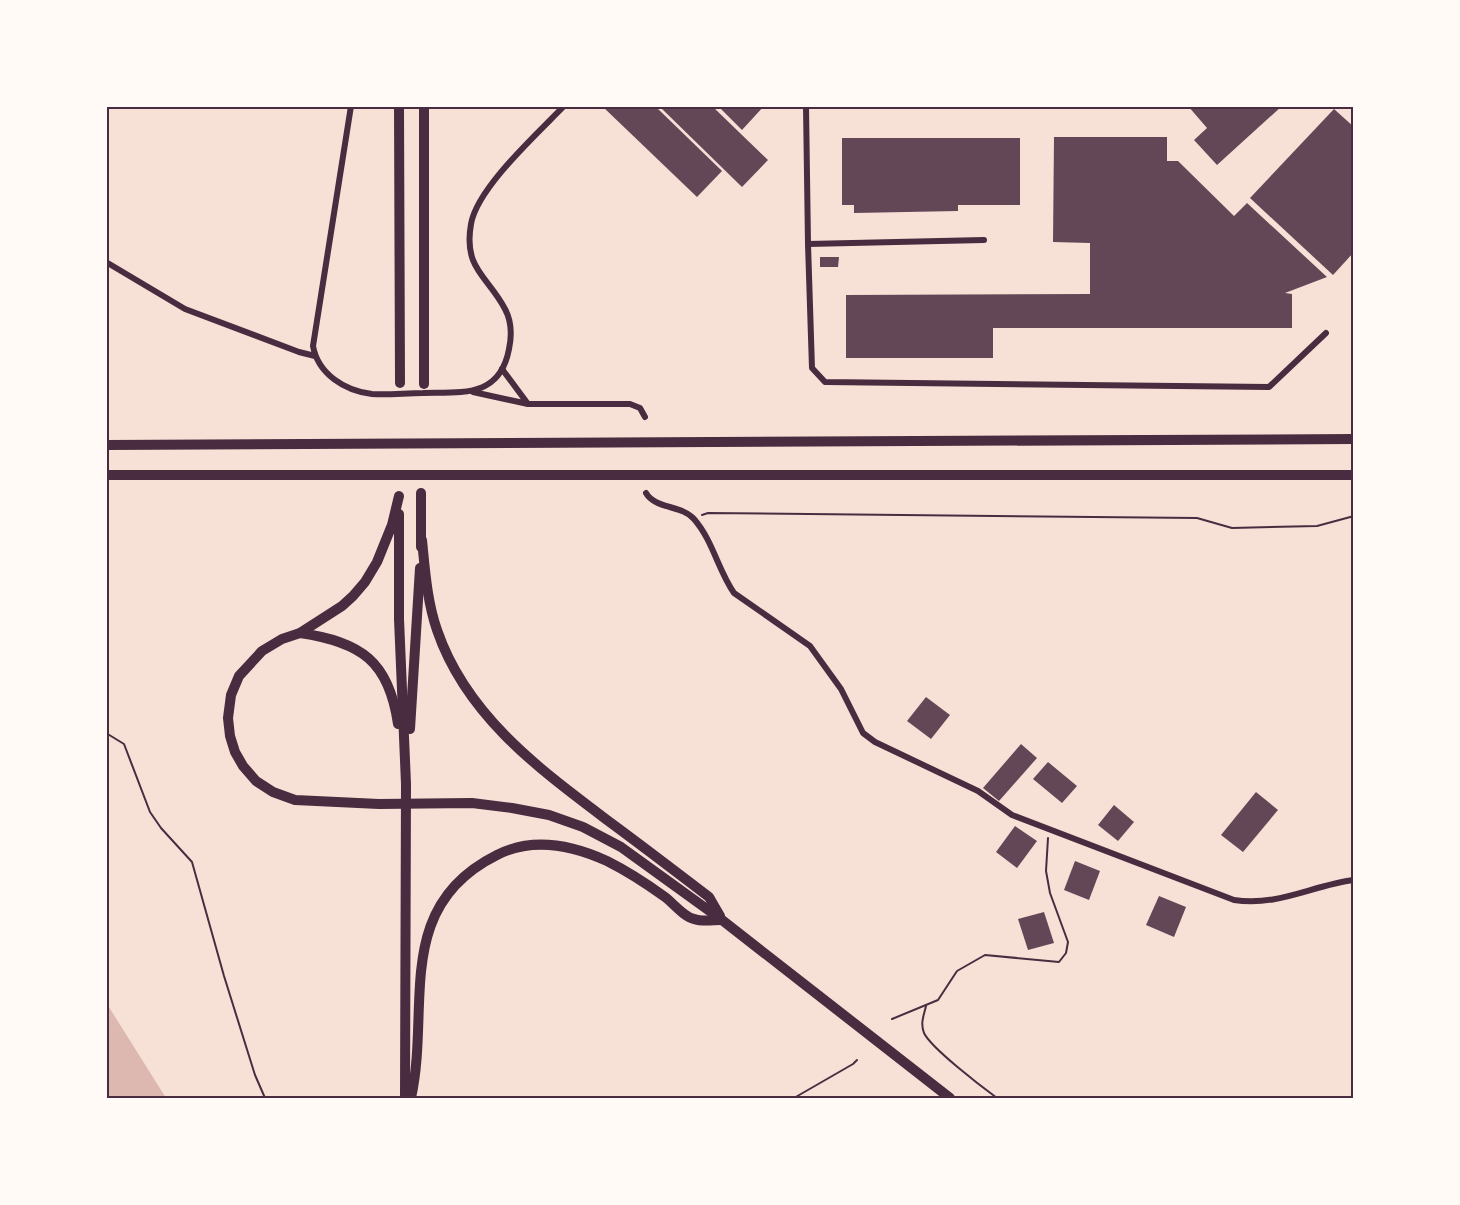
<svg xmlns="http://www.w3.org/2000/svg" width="1460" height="1205" font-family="'Crimson Pro',serif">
  <rect width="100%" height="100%" fill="#f7e1d7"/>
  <polygon fill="#dcb8b0" points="107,1004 166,1098 107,1098"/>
  <g fill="#644757">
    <polygon points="602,106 655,106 722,171 697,197"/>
    <polygon points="659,106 712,106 768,160 742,187"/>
    <polygon points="718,106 764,106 742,130"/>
    <polygon points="1188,106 1282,106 1217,165 1194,140 1207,128"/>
    <polygon points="1334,109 1354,127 1354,252 1333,275 1250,198"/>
    <polygon points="1054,137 1167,137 1167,161 1178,161 1234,216 1247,203 1327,277 1285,293 1292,294 1292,328 993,328 993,358 846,358 846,295 1090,294 1090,243 1053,242"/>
    <polygon points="842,138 1020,138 1020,205 958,205 958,211 854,213 854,205 842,205"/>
    <polygon points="820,257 839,257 838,267 820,267"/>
    <polygon points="926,697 950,715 931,739 907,721"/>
    <polygon points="1021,744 1037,758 999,801 983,788"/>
    <polygon points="1048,762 1077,786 1062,803 1033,779"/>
    <polygon points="1256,792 1278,810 1243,852 1221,835"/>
    <polygon points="1114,805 1134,822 1118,841 1098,825"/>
    <polygon points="1015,826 1037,841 1017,868 996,852"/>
    <polygon points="1075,861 1100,871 1089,900 1064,890"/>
    <polygon points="1159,896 1186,907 1174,937 1146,925"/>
    <polygon points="1044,912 1054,943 1028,950 1018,919"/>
  </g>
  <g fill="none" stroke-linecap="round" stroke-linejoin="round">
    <g stroke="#4a2c40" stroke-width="2">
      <polyline points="702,515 708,513 1197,518 1232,528 1317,526 1354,516"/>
      <polyline points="106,733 124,744 150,812 161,828 192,862 224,976 255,1075 265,1098"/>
      <path d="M926 1006C924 1015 920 1023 924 1033 931 1048 982 1087 997 1098"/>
      <polyline points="892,1019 938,1000 957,971 985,955 1059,962 1066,953 1068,942 1050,893 1046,871 1048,838"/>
      <polyline points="794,1098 853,1064 857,1060"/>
    </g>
    <g stroke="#4a2c40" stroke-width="6">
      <path d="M351 106 313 346C318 374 345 391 372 394 389 395 406 393 423 393 462 392 500 398 509 349 512 335 512 322 505 309 488 276 463 269 471 224 477 188 538 133 564 106"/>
      <polyline points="806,106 808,244 984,240"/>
      <polyline points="808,244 812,368 825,382 1269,387 1326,333"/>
      <polyline points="106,262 185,309 299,352 315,356"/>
      <polyline points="473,392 528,404 502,369"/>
      <polyline points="528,404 630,404 640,408 645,417"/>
      <path d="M646 493C655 509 682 505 694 519 713 541 718 570 734 593L810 646 841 689 863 733 875 742 978 791 1012 815 1234 900C1277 907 1313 885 1354 880"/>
    </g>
    <g stroke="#4a2c40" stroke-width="10">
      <polyline points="399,106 400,383"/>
      <polyline points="424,384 424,106"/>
      <polyline points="421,493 421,547"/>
      <polyline points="399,496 392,525 377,562 365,582 353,596 342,606 300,633 282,639 262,651 239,676 231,695 228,718 230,736 235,752 243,766 256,781 273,792 295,800 379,804 472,803 512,808 549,815 583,827 621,847 722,920 950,1098"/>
      <polyline points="399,514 399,619 406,784 405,1098"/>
      <path d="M422 540C425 570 427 601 437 630 466 715 538 768 607 820 641 845 675 871 709 897L720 916"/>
      <path d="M300 633C361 642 389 661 398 724"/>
      <polyline points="410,729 420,568"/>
      <path d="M411 1098C431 1008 392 907 497 855 532 837 572 845 607 861 627 871 647 884 665 897 673 903 684 917 694 919 702 922 713 920 721 920"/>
    </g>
    <g stroke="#4a2c40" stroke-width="10">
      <polyline points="106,445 1354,439"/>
      <polyline points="106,475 1354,475"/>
    </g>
  </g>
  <rect width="1460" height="1205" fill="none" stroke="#fffaf5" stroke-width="216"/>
  <rect x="108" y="108" width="1244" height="989" fill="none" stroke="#4a2c40" stroke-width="2"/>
</svg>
